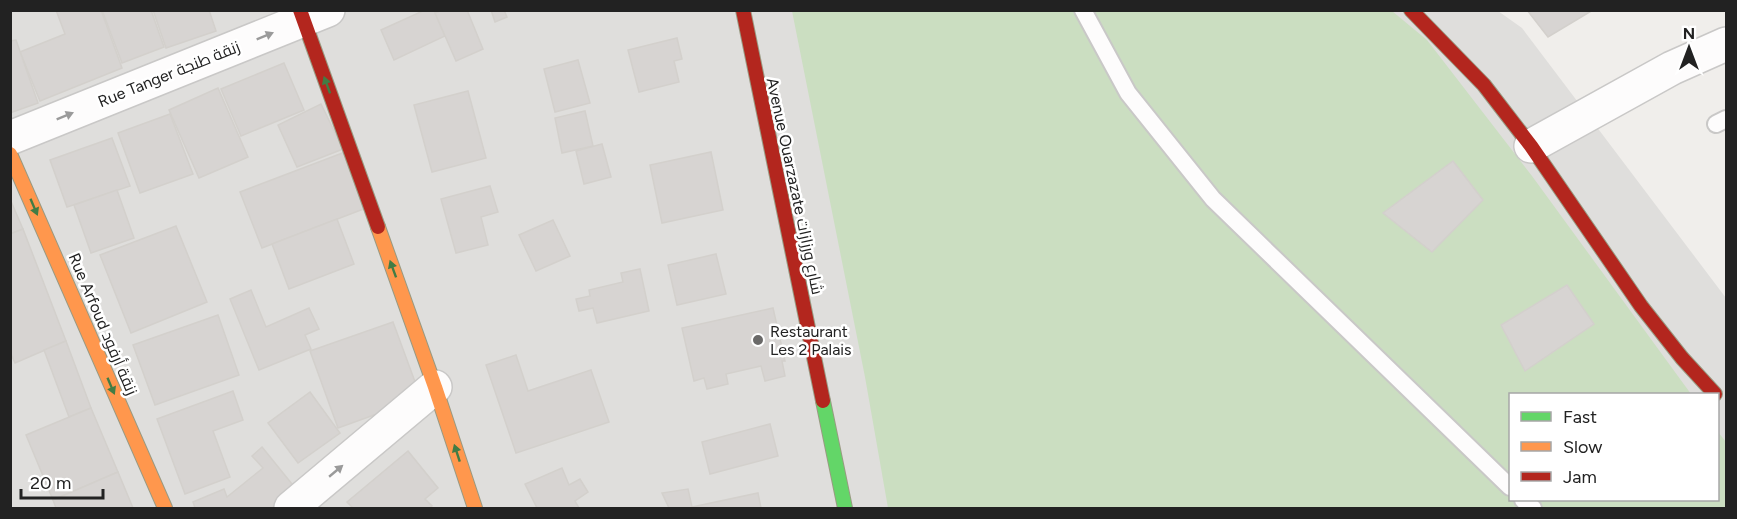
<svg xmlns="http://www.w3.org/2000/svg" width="1737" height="519" font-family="Figtree,Cairo,sans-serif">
  <rect width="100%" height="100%" fill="#f0eeeb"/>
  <path fill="#dfdedc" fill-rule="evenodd" d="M10 11H1498L1522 28 1726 298V508H11ZM1510 394H1718V500H1510Z"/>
  <polygon fill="#cbdec1" points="792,11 1392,11 1427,40 1532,176 1691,394 1510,394 1510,500 1718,500 1718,432 1726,442 1726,508 888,508 865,377"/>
  <g fill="#d7d4d2" stroke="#d3d0cc" stroke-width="1.5">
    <polygon points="56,10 101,10 122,68 40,101 20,52 65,34"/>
    <polygon points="102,10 151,10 164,47 122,63"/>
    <polygon points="153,10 209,10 216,31 166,48"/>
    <polygon points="425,10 434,10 445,36 394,60 381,30"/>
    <polygon points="442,10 467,10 483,49 456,61 435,13"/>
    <polygon points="504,10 507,17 495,22 491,10"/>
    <polygon points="1527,10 1593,10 1548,37"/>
    <polygon points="677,38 682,59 674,61 679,82 639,92 628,50"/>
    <polygon points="16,40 38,103 10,113 10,41"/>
    <polygon points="578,60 590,103 555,112 544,69"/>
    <polygon points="284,63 304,110 241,136 221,89"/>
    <polygon points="218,88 248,157 199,178 169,110"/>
    <polygon points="468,91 486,158 432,172 414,105"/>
    <polygon points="321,104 343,149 297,167 278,125"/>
    <polygon points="585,111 593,146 562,153 555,118"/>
    <polygon points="170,114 193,174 140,193 118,133"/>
    <polygon points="112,138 130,186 67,207 50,160"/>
    <polygon points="602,144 611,177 584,184 576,151"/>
    <polygon points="345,152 366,208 262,248 240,192"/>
    <polygon points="711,152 723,210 662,223 650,165"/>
    <polygon points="1453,161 1483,200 1432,252 1383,213"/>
    <polygon points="490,186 498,212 481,217 488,245 456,253 441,199"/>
    <polygon points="117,190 134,238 91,253 74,205"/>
    <polygon points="10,199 23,229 10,234"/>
    <polygon points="337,219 354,264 289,289 272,244"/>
    <polygon points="553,220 570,256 536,271 519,235"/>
    <polygon points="176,226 207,302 131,333 100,255"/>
    <polygon points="23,229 66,341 15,363 10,352 10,234"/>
    <polygon points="716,254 726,294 677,305 668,265"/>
    <polygon points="640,269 649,311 597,323 593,308 579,311 576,299 590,296 589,290 623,282 621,273"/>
    <polygon points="1567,285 1594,324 1525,371 1501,325"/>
    <polygon points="251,290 266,327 309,308 319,329 305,335 311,349 259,370 230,299"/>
    <polygon points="773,308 785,361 782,361 785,376 765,381 761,366 726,374 728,384 707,389 704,378 694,381 682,328"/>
    <polygon points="218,315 239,375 155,405 133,345"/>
    <polygon points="393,322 421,398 338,428 310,351"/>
    <polygon points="66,341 91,408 69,417 44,350"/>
    <polygon points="516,355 528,391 591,370 609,422 516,453 486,365"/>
    <polygon points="233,391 243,420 213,431 230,477 185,494 157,419"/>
    <polygon points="310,392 340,433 298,463 268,423"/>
    <polygon points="91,408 118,472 53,500 26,435"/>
    <polygon points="770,424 778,456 710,474 702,442"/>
    <polygon points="262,447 296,489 272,508 195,508 193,502 224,489 227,497 263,468 252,456"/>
    <polygon points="408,451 438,488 425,499 432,506 429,508 353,508 347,502"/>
    <polygon points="562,468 569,485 580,479 588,492 575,501 579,508 537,508 525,484"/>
    <polygon points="118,472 133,508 56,508 53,500"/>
    <polygon points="688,489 692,507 758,493 761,508 669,508 662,493"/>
  </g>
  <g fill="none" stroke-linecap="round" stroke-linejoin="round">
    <g stroke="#c9c8c7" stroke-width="20">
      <g id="lane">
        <polyline points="1083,10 1128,93 1213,199 1510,487"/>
        <polyline points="1716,124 1726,119"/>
        <polyline points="1523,500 1533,508"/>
      </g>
    </g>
    <g stroke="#c9c8c7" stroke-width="36">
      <g id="street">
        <polyline points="10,138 328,10"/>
        <polyline points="1531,146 1672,68 1726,44"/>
        <polyline points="291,508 435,387"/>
      </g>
    </g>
    <g stroke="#999a82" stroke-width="16">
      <polyline id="fast" points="823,401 845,508"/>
    </g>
    <g stroke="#999a82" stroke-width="16">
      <g id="slow">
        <polyline points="10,154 165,508"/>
        <polyline points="378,227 435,387 475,508"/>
      </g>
    </g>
    <g stroke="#999a82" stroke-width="16">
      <g id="jam">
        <polyline points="300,10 378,227"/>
        <polyline points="743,10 823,401"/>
        <polyline points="1411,10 1484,85 1531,146 1641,306 1682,358 1715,394"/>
      </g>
    </g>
    <use href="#lane" stroke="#fdfcfc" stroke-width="16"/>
    <use href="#street" stroke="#fdfcfc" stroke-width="33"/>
    <use href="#fast" stroke="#63d668" stroke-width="14"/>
    <use href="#slow" stroke="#ff974d" stroke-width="14"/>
    <use href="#jam" stroke="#b3261e" stroke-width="14"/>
  </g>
  <defs><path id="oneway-solid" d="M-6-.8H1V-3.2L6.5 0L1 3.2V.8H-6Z" transform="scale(1.5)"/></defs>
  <g fill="#9a9a9a">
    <use href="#oneway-solid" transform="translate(265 36) rotate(-22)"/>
    <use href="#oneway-solid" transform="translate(65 116) rotate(-22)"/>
    <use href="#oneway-solid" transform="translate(336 471) rotate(-40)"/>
  </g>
  <g fill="#427c45">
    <use href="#oneway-solid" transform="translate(327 85) rotate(-110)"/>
    <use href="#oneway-solid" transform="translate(34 207) rotate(67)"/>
    <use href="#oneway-solid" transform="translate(393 269) rotate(-110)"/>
    <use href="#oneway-solid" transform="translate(111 386) rotate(67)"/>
    <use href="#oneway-solid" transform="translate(457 453) rotate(-108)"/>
  </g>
  <circle fill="#6a6968" stroke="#fff" stroke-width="2" cx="758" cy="340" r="6"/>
  <g text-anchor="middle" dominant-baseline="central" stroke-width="5" stroke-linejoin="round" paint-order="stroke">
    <g font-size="16" fill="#222" stroke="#fff">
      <text transform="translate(169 74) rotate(-22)">Rue Tanger زنقة طنجة</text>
      <text transform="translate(795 186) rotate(78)">Avenue Ouarzazate شارع ورزازات</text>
      <text transform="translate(103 324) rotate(67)">Rue Arfoud زنقة أرفود</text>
    </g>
    <g font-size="16" fill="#222" stroke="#fff" text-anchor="start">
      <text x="770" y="331">Restaurant<tspan x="770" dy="18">Les 2 Palais</tspan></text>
    </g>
  </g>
  <rect width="1737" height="519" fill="none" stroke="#222222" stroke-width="24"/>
  <rect x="1509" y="393" width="210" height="108" fill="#ffffff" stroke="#a7a7a7" stroke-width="1.5"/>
  <rect x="1521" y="412" width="30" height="9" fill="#63d668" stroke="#a7a7a7" stroke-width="1.5"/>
  <text x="1563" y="423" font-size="18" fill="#222222">Fast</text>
  <rect x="1521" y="442" width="30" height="9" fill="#ff974d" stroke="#a7a7a7" stroke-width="1.5"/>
  <text x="1563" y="453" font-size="18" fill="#222222">Slow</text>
  <rect x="1521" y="472" width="30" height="9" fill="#b3261e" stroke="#a7a7a7" stroke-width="1.5"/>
  <text x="1563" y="483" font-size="18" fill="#222222">Jam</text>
  <g transform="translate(1689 48)" stroke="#ffffff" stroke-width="4.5" paint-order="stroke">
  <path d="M0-4.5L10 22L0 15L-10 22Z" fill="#222222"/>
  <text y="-9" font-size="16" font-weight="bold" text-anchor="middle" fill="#222222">N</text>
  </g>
  <path d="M21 489v9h82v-9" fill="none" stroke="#222222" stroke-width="3"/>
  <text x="30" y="489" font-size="18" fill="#222222" stroke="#ffffff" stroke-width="4.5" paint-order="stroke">20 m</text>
</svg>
